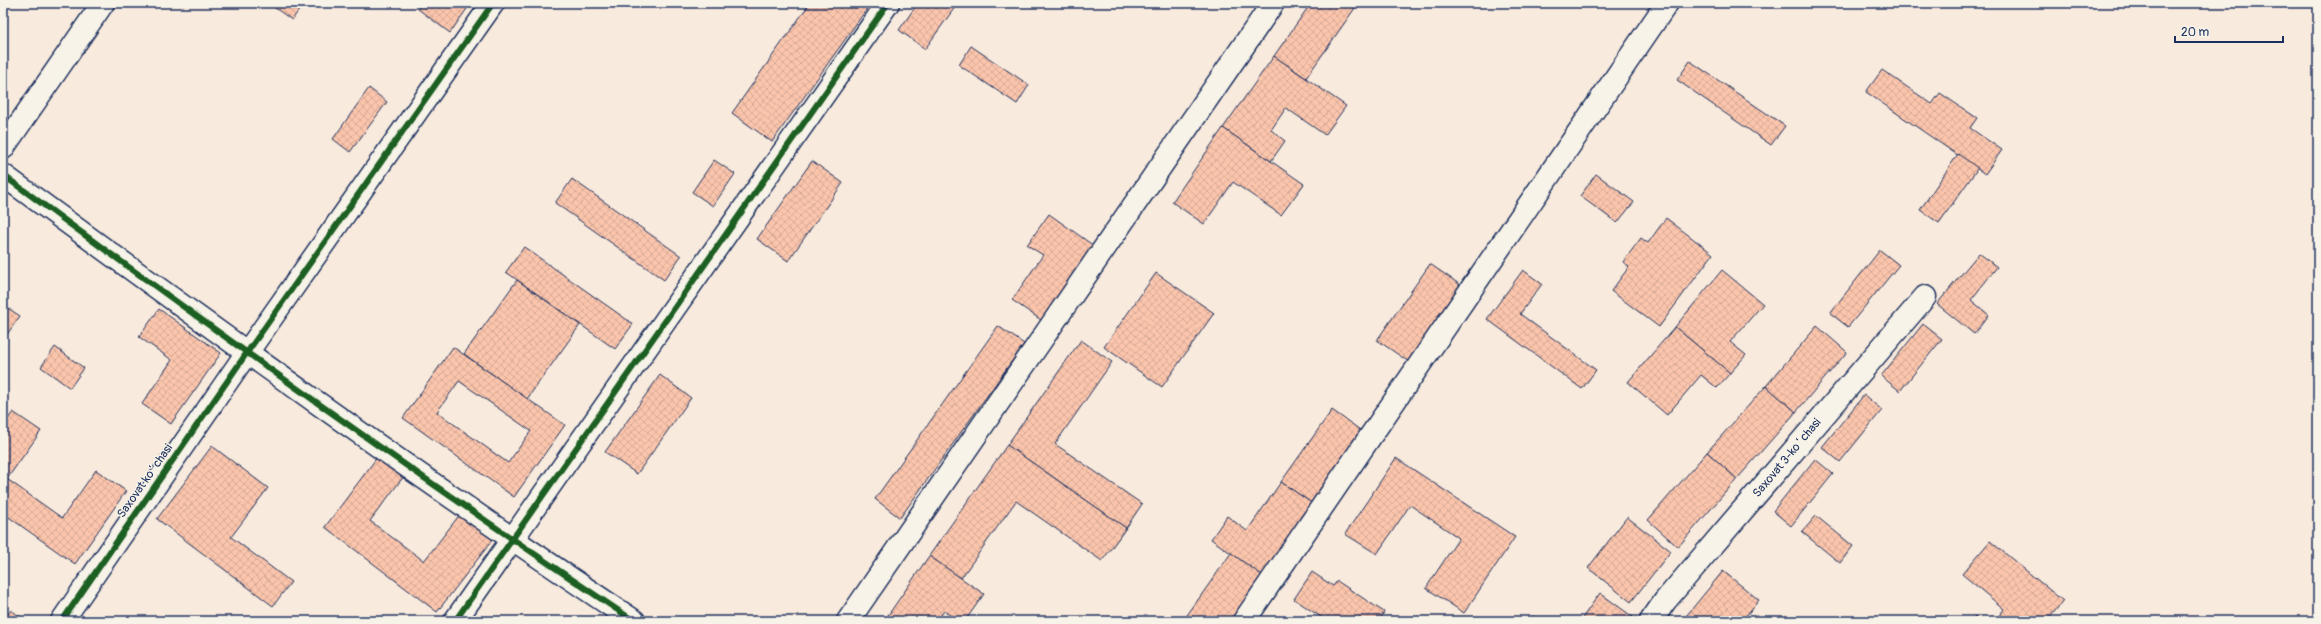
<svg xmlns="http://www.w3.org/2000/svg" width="2321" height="624" font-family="Pangolin,sans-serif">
  <defs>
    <pattern id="building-cross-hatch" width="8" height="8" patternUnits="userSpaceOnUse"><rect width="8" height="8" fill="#fbc5ac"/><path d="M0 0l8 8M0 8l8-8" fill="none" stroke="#d7aa96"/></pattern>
  </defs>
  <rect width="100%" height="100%" fill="#f8eadc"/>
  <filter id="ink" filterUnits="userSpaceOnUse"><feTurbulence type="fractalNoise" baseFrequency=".025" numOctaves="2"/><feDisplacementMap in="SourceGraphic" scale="8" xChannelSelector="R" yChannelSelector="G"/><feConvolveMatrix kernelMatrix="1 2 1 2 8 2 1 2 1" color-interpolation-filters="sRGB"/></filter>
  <g filter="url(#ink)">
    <g fill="url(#building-cross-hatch)" stroke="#1b2f5e" fill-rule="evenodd">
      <polygon points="268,3 304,3 292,20"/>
      <polygon points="422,3 471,3 450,33 418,9"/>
      <polygon points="810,3 871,3 772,142 732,113"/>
      <polygon points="918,3 958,3 925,49 899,30"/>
      <polygon points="1311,3 1348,3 1355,8 1306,78 1274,56"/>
      <polygon points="1348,3 1358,3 1355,8"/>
      <polygon points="971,46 1029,85 1017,104 959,65"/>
      <polygon points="1274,56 1346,106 1325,135 1286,108 1271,130 1285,141 1271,161 1223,128"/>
      <polygon points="1690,61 1785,126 1771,145 1677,80"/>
      <polygon points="1882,70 1932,104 1940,93 1977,118 1970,128 2002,150 1985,174 1866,92"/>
      <polygon points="369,88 387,102 350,152 333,139"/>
      <polygon points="1223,128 1304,184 1281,215 1233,182 1204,224 1172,202"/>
      <polygon points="1958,154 1978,168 1939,223 1920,210"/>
      <polygon points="714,160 735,174 713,206 692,192"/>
      <polygon points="812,161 843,183 788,261 757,239"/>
      <polygon points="1596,174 1634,202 1617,223 1580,196"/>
      <polygon points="572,179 681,256 664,280 555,203"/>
      <polygon points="1049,214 1094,246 1041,320 1012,300 1043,255 1027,245"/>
      <polygon points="1666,218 1713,254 1659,327 1611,291 1629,267 1623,262 1641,238 1648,243"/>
      <polygon points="524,247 633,324 615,349 506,272"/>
      <polygon points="1880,250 1899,265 1848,327 1830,313"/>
      <polygon points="1979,253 1997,267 1971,300 1989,315 1974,334 1937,304"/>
      <polygon points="1430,264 1462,286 1409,362 1377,340"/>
      <polygon points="1523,270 1542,284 1520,314 1596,370 1582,389 1487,319"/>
      <polygon points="1722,270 1763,304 1730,342 1746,355 1730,373 1675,327"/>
      <polygon points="1156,273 1214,313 1162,387 1104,347"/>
      <polygon points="517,280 580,325 527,399 464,354"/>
      <polygon points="3,305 20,316 3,340"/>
      <polygon points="159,309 221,353 171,424 142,404 172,360 139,337"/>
      <polygon points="1923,324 1942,339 1900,391 1881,376"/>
      <polygon points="998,326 1024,344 900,518 875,499"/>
      <polygon points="1817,326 1847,352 1796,412 1766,386"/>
      <polygon points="1675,327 1730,373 1717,388 1701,375 1667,415 1628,382"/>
      <polygon points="1081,340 1112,362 1055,444 1142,504 1126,528 1007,445"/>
      <polygon points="55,347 84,368 70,388 41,367"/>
      <path d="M453 347 565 425 514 497 403 418ZM459 381 531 431 508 463 437 412Z"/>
      <polygon points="660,375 691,398 637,474 605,452"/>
      <polygon points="1766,386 1796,412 1737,479 1707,452"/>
      <polygon points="1864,395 1882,410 1840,462 1822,447"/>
      <polygon points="1332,410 1363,432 1313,504 1281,482"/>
      <polygon points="13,412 41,431 7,479 62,518 96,470 126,491 75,564 3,513 3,426"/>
      <polygon points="1007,445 1126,528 1102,561 1016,501 961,578 929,556"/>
      <polygon points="212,446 268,488 231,537 291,582 273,606 157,519"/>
      <polygon points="381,452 407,472 370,521 424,561 461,513 494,538 437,612 325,527"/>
      <polygon points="1707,452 1737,479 1678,547 1648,520"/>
      <polygon points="1396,458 1515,537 1464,613 1426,588 1459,538 1410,505 1377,554 1345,534"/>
      <polygon points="1815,459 1833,474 1791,526 1773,511"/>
      <polygon points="1281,482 1313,504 1263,576 1211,539 1227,516 1247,531"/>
      <polygon points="1816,516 1853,546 1840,563 1802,532"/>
      <polygon points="1627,517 1671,551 1631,602 1588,568"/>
      <polygon points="1990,541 2063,601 2047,621 1995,621 2004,609 1962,574"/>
      <polygon points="1231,553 1263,576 1230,621 1183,621"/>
      <polygon points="929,556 984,594 965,621 958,621 944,611 937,621 884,621"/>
      <polygon points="1723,571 1759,600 1742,621 1682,621"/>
      <polygon points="1312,572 1333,586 1337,581 1384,612 1381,618 1386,621 1327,621 1294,599"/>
      <polygon points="1600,593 1633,617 1630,621 1580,621"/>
      <polygon points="11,610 26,621 3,621"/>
      <polygon points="1533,616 1540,621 1529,621"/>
      <polygon points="1975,616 1981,621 1971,621"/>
    </g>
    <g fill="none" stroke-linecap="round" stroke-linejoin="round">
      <g stroke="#1b2f5e" stroke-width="25">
        <g id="minor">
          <polyline points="3,148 103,3"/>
          <path d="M3 175C211 328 419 478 634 621"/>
          <polyline points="62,621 246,354 493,3"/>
          <polyline points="455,621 888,3"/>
          <polyline points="848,621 1273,3"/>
          <polyline points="1244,621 1667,3"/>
          <polyline points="1651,621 1665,601 1925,297"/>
        </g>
      </g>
      <use href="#minor" stroke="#f7f3e8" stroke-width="22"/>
      <g stroke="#f7f3e8" stroke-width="8">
        <g id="cycleway">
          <path d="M3 175C211 328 419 478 634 621"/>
          <polyline points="62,621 246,354 493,3"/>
          <polyline points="455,621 888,3"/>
        </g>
      </g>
      <use href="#cycleway" stroke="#1b5e20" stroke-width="6"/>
    </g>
  </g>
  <g text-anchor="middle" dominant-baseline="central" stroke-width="3" stroke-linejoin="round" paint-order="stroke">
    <g font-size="12" fill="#1b2f5e" stroke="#f7f3e8">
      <text transform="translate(1787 458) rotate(-50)">Saxovat 3-koʻchasi</text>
      <text transform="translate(145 481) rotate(-55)">Saxovat koʻchasi</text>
    </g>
  </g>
  <rect width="2321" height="624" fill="none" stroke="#f7f3e8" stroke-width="16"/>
  <rect x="8" y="8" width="2305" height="608" fill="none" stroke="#1b2f5e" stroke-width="1.5" filter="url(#ink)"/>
  <path d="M2175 36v6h108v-6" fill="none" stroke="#1b2f5e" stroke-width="2"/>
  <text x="2181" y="36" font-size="12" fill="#1b2f5e" stroke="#f7f3e8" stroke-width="3" paint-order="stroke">20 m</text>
</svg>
